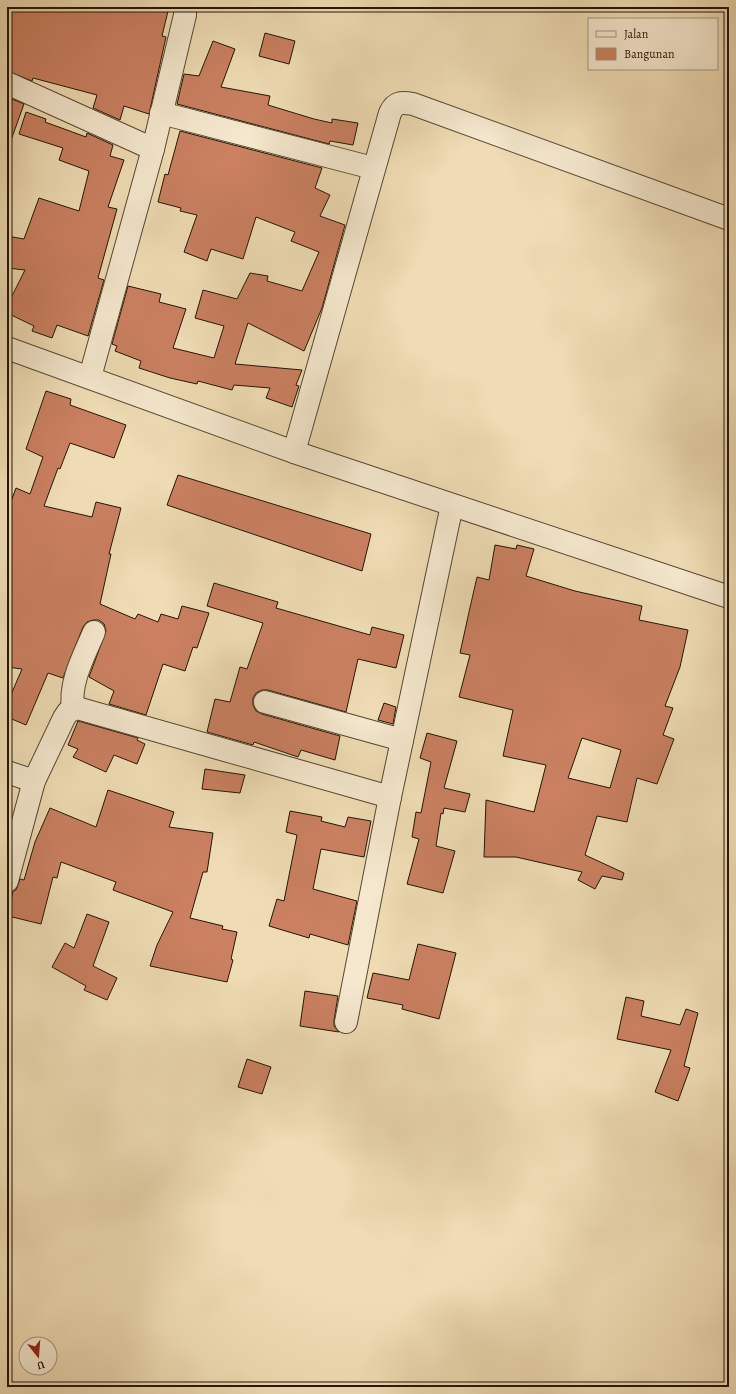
<svg xmlns="http://www.w3.org/2000/svg" width="736" height="1394" font-family="Alegreya,serif">
  <rect width="100%" height="100%" fill="#efdcb4"/>
  <filter id="stains"><feTurbulence type="fractalNoise" baseFrequency=".005" numOctaves="4"/><feColorMatrix values="0 0 0 0 .2 0 0 0 0 .09 0 0 0 0 .02 0 0 0 .5 -.17"/></filter>
  <radialGradient id="worn" r=".72"><stop offset=".6" stop-color="#630" stop-opacity="0"/><stop offset="1" stop-color="#630" stop-opacity=".3"/></radialGradient>
  <g fill="#ca8061" stroke="#231505" fill-rule="evenodd">
    <polygon points="9,7 169,7 162,36 166,37 149,114 124,106 120,120 93,108 97,95 33,78 32,81 7,71 7,16"/>
    <polygon points="265,33 295,41 289,64 259,56"/>
    <polygon points="213,41 235,49 221,87 270,96 268,105 314,119 332,123 332,119 358,123 353,145 330,141 329,144 177,104 184,74 199,76"/>
    <polygon points="7,97 24,104 10,143 7,143"/>
    <polygon points="26,112 46,119 45,122 86,137 87,133 113,145 110,156 124,160 108,207 117,209 98,278 104,280 88,336 57,325 52,338 32,331 34,326 7,313 7,306 25,270 7,268 7,236 24,239 39,198 79,211 89,171 59,160 63,148 19,134"/>
    <polygon points="180,131 322,168 315,188 330,195 320,216 345,225 322,308 304,351 248,323 235,364 302,370 296,385 299,386 292,407 266,398 270,388 234,385 232,390 198,381 197,384 170,378 139,368 141,361 115,351 117,346 112,344 128,286 161,294 159,302 186,309 173,348 214,358 224,326 195,318 203,290 237,299 250,273 268,276 267,281 302,291 319,252 291,241 295,232 256,217 243,259 211,249 207,261 184,252 197,215 180,211 181,208 158,202 165,174 168,175"/>
    <polygon points="46,391 71,399 70,405 126,425 114,458 70,443 60,469 58,468 44,506 92,517 96,502 121,508 109,554 111,554 100,604 135,619 138,614 158,622 161,614 178,619 182,606 209,613 197,648 193,647 185,671 163,664 146,715 109,704 114,691 89,677 106,631 104,624 99,620 93,620 87,622 83,627 63,678 48,673 26,725 7,717 7,704 22,669 7,667 7,534 12,518 7,517 7,512 16,488 30,494 43,457 26,449"/>
    <polygon points="178,475 371,534 362,571 167,505"/>
    <path d="M495 545 516 549 517 545 534 549 526 576 575 591 642 606 639 620 688 630 680 667 665 706 673 708 663 735 674 739 657 784 637 778 627 822 597 816 585 855 624 873 622 880 602 876 595 889 578 880 582 872 516 857H484L486 800 534 812 546 765 503 756 513 710 459 697 470 655 460 653 469 612 477 577 489 580ZM582 738 621 750 610 788 568 778Z"/>
    <polygon points="214,583 278,602 276,608 370,635 372,627 404,635 396,668 358,659 346,712 268,690 262,690 256,693 253,698 253,705 256,711 262,714 340,736 335,760 301,750 298,757 254,742 253,745 207,732 215,699 230,702 240,667 247,669 263,623 207,606"/>
    <polygon points="384,703 396,707 393,724 378,720"/>
    <polygon points="78,721 138,738 137,740 145,744 137,764 114,755 106,772 73,757 78,749 68,745"/>
    <polygon points="427,733 457,741 444,788 470,794 465,812 444,808 443,814 441,813 436,846 455,851 443,893 407,884 419,839 412,837 416,812 421,813 431,762 420,758"/>
    <polygon points="205,769 245,775 240,793 202,789"/>
    <polygon points="108,790 174,812 169,827 213,833 207,872 203,872 190,918 223,926 222,929 237,932 231,959 233,960 227,982 150,966 157,945 173,912 113,890 116,882 61,862 57,878 53,877 41,924 8,916 13,891 16,890 20,879 24,880 35,842 50,808 96,827"/>
    <polygon points="290,811 322,817 321,821 345,827 348,817 371,821 364,857 321,849 313,889 357,901 348,945 310,934 309,938 269,926 277,899 284,901 297,835 286,832"/>
    <polygon points="87,914 109,922 93,966 117,978 107,1000 84,990 86,986 52,967 65,943 74,948"/>
    <polygon points="418,944 456,953 439,1019 402,1009 403,1005 367,998 373,973 409,980"/>
    <polygon points="305,991 338,996 334,1020 334,1026 339,1032 300,1026"/>
    <polygon points="626,997 644,1001 641,1016 680,1025 686,1009 698,1013 684,1066 690,1068 678,1101 655,1092 671,1050 617,1039"/>
    <polygon points="247,1059 271,1067 262,1094 238,1087"/>
  </g>
  <g fill="none" stroke-linecap="round" stroke-linejoin="round">
    <g stroke="#564731" stroke-width="24">
      <g id="minor">
        <polyline points="7,83 153,149"/>
        <polyline points="161,113 373,168"/>
        <polyline points="7,348 294,452 729,597"/>
        <polyline points="90,377 153,149 185,15 185,7"/>
        <path d="M294 452 390 113C395 102 401 102 413 104L729 219"/>
        <polyline points="265,702 402,740"/>
        <path d="M73 709C69 682 84 656 94 632"/>
        <polyline points="7,772 34,781"/>
        <polyline points="7,881 34,781 64,718 68,712 77,708 390,797"/>
        <polyline points="346,1022 390,797 452,505"/>
      </g>
    </g>
    <use href="#minor" stroke="#f5e8ce" stroke-width="22"/>
  </g>
  <rect width="736" height="1394" fill="none" stroke="#efdcb4" stroke-width="24"/>
  <rect x="8" y="8" width="720" height="1378" fill="none" stroke="#231505" stroke-width="2"/>
  <rect x="12" y="12" width="712" height="1370" fill="none" stroke="#231505"/>
  <rect x="588" y="18" width="130" height="52" fill="#f5e8ce" stroke="#a1947e"/>
  <rect x="596" y="31" width="20" height="6" fill="#f5e8ce" stroke="#a1947e"/>
  <text x="624" y="38" font-size="12" fill="#231505">Jalan</text>
  <rect x="596" y="48" width="20" height="12" fill="#ca8061" stroke="#a1947e"/>
  <text x="624" y="58" font-size="12" fill="#231505">Bangunan</text>
  <g transform="translate(38 1356) rotate(163)"><circle r="19" fill="#f5e8ce" stroke="#a1947e"/>
  <path d="M0-3L7 15L0 10L-7 15Z" fill="#8f2418"/>
  <text y="-6" font-size="11" font-weight="bold" text-anchor="middle" fill="#231505">U</text>
  </g>
  <rect width="100%" height="100%" filter="url(#stains)"/>
  <rect width="100%" height="100%" fill="url(#worn)"/>
</svg>
